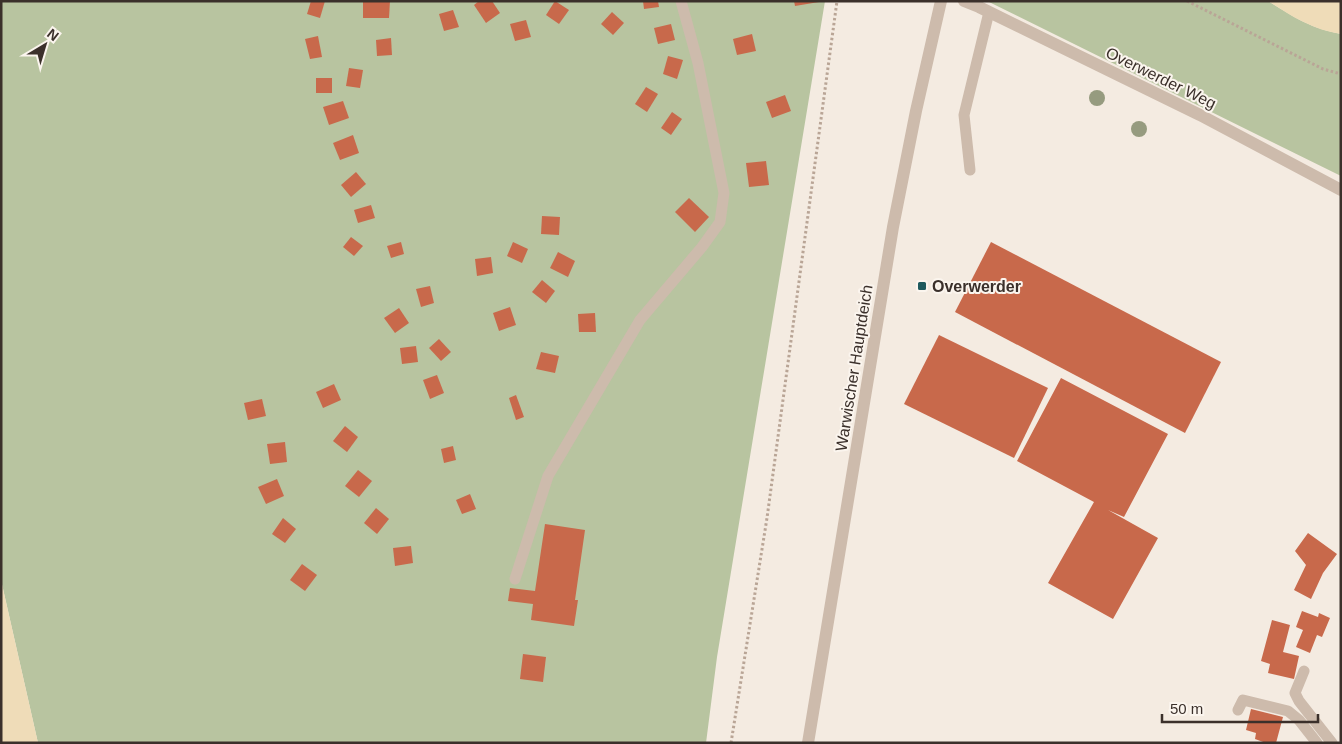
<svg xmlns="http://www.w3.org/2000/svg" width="1342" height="744" font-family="Arial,sans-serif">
  <rect width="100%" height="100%" fill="#f4ebe1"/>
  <g fill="#b8c4a0">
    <polygon points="1,1 825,1 717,657 706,743 38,743 1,580"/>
    <path d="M987 1H1268C1294 17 1310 28 1341 34V176Z"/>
  </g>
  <g fill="#efdcb8">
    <path d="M1268 1H1341V34C1313 30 1291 16 1268 1Z"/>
    <polygon points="1,580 38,743 1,743"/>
  </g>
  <g fill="#c8694b">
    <polygon points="311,1 325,1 320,18 307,14"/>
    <polygon points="363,1 390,1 389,18 363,18"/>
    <polygon points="479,1 492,1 500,13 486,23 474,5"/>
    <polygon points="555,1 569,10 559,24 546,15"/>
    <polygon points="643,1 658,1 659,7 644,9"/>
    <polygon points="794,1 819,1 819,2 795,6"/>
    <polygon points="453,10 459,27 444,31 439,14"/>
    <polygon points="612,12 624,23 613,35 601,24"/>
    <polygon points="526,20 531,37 515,41 510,24"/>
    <polygon points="671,24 675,40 658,44 654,28"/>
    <polygon points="752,34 756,51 737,55 733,39"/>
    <polygon points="318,36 322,57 310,59 305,39"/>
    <polygon points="391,38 392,55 377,56 376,40"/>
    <polygon points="668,56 683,60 677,79 663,74"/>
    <polygon points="349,68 363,70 360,88 346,86"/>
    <rect x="316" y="78" width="16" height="15"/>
    <polygon points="646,87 658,94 647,112 635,104"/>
    <polygon points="785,95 791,111 772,118 766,102"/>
    <polygon points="343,101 349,118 329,125 323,107"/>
    <polygon points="672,112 682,119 671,135 661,128"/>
    <polygon points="353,135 359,153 340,160 333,143"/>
    <polygon points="766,161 769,185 749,187 746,163"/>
    <polygon points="356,172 366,184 351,197 341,185"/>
    <polygon points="689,198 709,217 695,232 675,212"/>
    <polygon points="371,205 375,218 358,223 354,210"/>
    <polygon points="542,216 560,217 559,235 541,234"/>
    <polygon points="351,237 363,246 354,256 343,247"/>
    <polygon points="401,242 404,254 391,258 387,246"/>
    <polygon points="513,242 528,249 522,263 507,256"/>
    <polygon points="991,242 1221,362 1185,433 955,312"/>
    <polygon points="558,252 575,261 568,277 550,268"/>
    <polygon points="491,257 493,273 477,276 475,259"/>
    <polygon points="542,280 555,291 546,303 532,292"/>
    <polygon points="430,286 434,303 421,307 416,289"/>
    <polygon points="510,307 516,325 499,331 493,313"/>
    <polygon points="399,308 409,323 395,333 384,318"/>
    <polygon points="595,313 596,332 579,332 578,314"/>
    <polygon points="939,335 1048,388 1014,458 904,404"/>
    <polygon points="439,339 451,352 441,361 429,348"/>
    <polygon points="416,346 418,362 402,364 400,348"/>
    <polygon points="541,352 559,356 555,373 536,369"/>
    <polygon points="437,375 444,393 430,399 423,380"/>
    <polygon points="1061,378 1168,434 1124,517 1108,510 1158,538 1113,619 1048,583 1094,502 1017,461"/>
    <polygon points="334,384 341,400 323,408 316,392"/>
    <polygon points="516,395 524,417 516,420 509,398"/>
    <polygon points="262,399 266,416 248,420 244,403"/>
    <polygon points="345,426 358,437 347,452 333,441"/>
    <polygon points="285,442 287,462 270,464 267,444"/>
    <polygon points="453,446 456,460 444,463 441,449"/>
    <polygon points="358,470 372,481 359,497 345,486"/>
    <polygon points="277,479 284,496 266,504 258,487"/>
    <polygon points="470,494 476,509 462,514 456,500"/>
    <polygon points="376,508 389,519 377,534 364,523"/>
    <polygon points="283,518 296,529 285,543 272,534"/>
    <polygon points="545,524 585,530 575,600 578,600 574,626 531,620 533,604 508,601 510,588 535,591"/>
    <polygon points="1308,533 1337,554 1323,573 1311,599 1294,590 1306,565 1295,551"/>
    <polygon points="411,546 413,563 395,566 393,548"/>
    <polygon points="302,564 317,575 305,591 290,580"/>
    <polygon points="1302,611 1318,617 1319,613 1330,618 1322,637 1317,635 1310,653 1296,647 1303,630 1296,627"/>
    <polygon points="1272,620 1290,625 1283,652 1299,656 1294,679 1268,673 1270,664 1261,661"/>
    <polygon points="523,654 546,657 543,682 520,679"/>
    <polygon points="1251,709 1283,717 1276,743 1266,743 1255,739 1256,733 1246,730"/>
  </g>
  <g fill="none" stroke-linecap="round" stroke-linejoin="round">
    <g stroke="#b9a596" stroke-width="3" stroke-dasharray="2.5 2.5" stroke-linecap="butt">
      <polyline points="1187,1 1323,69 1341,74"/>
      <polyline points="731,743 767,518 837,1"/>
    </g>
    <g stroke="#cdbbac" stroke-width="11">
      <polyline points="970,170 964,115 989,12"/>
      <polyline points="515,579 548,476 640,320 702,247 720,222 724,193 698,63 681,1"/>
      <polyline points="1304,671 1295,693 1299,701 1332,743"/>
      <polyline points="1238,710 1243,700 1288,711 1299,720 1317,743"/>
    </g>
    <polyline stroke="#cdbbac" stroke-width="12" points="964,1 979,7 1200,115 1341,190"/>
    <polyline stroke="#cdbbac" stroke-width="12" points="808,743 893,227 916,111 941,1"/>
  </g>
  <g fill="#969b7f">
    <circle cx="1097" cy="98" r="8"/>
    <circle cx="1139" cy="129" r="8"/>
  </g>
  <rect fill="#1f5a5e" stroke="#fbf5ee" stroke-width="2" x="917" y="281" width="10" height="10" rx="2.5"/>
  <g text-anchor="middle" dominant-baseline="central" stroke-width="4" stroke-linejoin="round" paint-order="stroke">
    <g font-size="16" fill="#3b302b" stroke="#fbf5ee">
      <text transform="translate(1161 78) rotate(26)">Overwerder Weg</text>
      <text transform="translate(854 368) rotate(-81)">Warwischer Hauptdeich</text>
    </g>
    <g font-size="16" font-weight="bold" fill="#3b302b" stroke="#fbf5ee" text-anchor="start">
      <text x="932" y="286">Overwerder</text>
    </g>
  </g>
  <rect width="1342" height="744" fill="none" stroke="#3b302b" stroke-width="5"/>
  <g transform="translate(45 45) rotate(38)" stroke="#fbf5ee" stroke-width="4" paint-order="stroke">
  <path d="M0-4L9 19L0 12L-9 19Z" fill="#3b302b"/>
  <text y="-8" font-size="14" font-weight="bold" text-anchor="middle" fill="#3b302b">N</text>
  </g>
  <path d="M1162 714v8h156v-8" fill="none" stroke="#3b302b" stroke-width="2.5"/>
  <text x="1170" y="714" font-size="15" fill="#3b302b" stroke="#fbf5ee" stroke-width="4" paint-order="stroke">50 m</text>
</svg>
